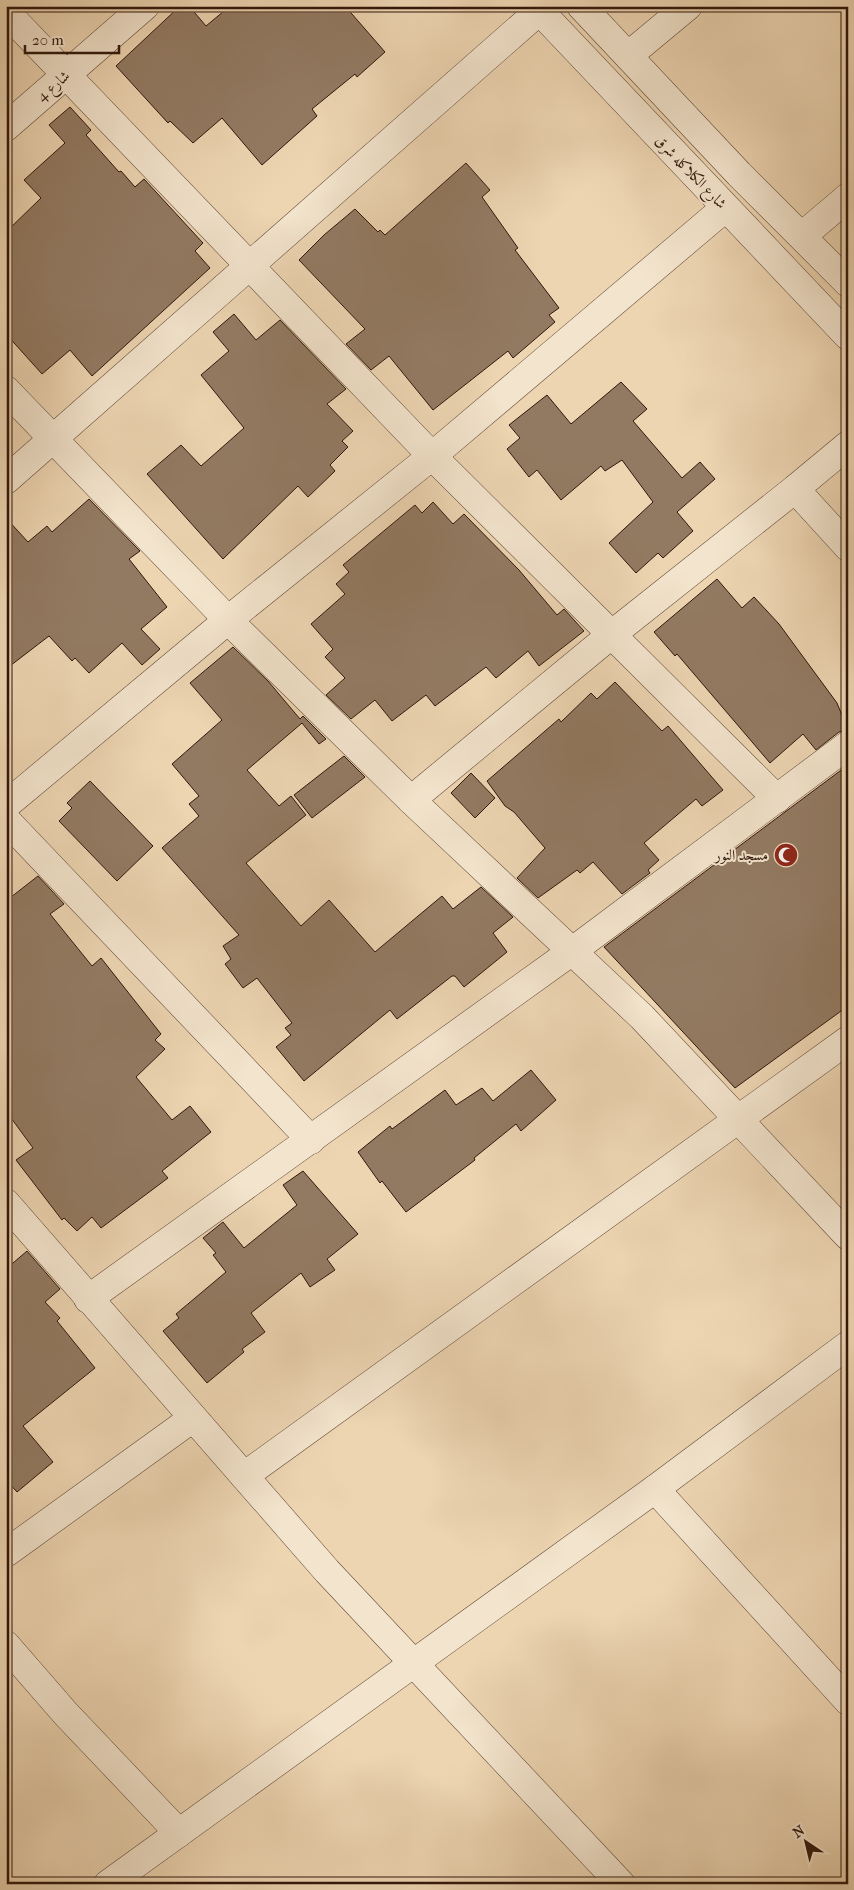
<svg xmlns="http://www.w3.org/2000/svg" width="854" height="1890" font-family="'IM FELL French Canon',Amiri,serif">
  <rect width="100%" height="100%" fill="#edd5b2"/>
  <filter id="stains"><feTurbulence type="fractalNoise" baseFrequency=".004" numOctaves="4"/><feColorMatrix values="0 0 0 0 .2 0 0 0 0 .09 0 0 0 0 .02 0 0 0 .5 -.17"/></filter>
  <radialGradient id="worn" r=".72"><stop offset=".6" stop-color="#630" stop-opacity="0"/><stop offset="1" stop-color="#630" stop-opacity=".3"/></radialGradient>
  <g fill="#927a62" stroke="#30170b">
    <polygon points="180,6 189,6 206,26 230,6 345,6 385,52 357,77 355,74 312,109 317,116 262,165 222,118 193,143 170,121 168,123 116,66"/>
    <polygon points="70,107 91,130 86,135 119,172 121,171 135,187 144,179 203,243 195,251 210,268 92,376 70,350 42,374 6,334 6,232 41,198 24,180 65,143 49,125"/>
    <polygon points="466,163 490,190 482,197 518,248 515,250 559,308 549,315 555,322 513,358 508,351 433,410 389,356 371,370 346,344 365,329 299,260 324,235 355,209 378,232 380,230 385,235"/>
    <polygon points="234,314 256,340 280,320 346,389 327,404 353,431 342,441 348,447 330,465 335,471 308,497 298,486 223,559 147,474 181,445 201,466 244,428 201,375 229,351 213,332"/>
    <polygon points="621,382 647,409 633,421 682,478 700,462 715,479 677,512 693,531 663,558 658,553 636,573 609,543 653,502 622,460 605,471 601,466 561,500 537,470 529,477 507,449 520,438 509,425 547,395 571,424"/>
    <polygon points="89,499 140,551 129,559 167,607 141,629 160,649 142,665 122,643 89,673 75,658 72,661 49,636 6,669 6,518 28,542 47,526 52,532"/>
    <polygon points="433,502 453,524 464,514 519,570 557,615 564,609 584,631 539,666 528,651 496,678 486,667 435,706 426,695 392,721 375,700 351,719 326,695 345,678 325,657 333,649 311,624 345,594 336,584 349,572 343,565 415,505 422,513"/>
    <polygon points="717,579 742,608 754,597 779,624 837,703 848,730 839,732 816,750 803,734 770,763 677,654 675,656 654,632"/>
    <polygon points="233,647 268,681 300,719 303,716 326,739 319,744 302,723 247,770 279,806 291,796 306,815 246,863 301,926 329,900 375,952 442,896 453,909 481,887 513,917 493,933 507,952 464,987 455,976 452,976 397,1019 390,1010 304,1081 276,1047 291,1035 285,1028 292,1023 257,978 243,988 225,964 231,959 223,946 239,935 162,848 199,816 189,804 199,796 172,764 222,720 190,683"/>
    <polygon points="615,682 662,731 668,726 723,790 702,806 696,799 644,843 659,860 648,870 650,873 622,894 593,862 580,873 577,870 538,898 517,878 545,848 514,812 505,806 487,781 559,719 561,722 591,693 597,699"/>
    <polygon points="344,756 365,777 312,818 294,795"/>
    <polygon points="848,765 848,1006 735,1088 604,947"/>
    <polygon points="471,773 495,798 475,818 451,793"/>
    <polygon points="90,781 153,846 117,881 59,821 72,808 67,803"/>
    <polygon points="38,876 64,904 50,914 92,966 101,958 161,1034 155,1040 165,1049 136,1077 172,1120 190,1106 211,1132 162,1171 168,1178 101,1228 92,1217 77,1231 64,1218 62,1220 16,1160 33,1148 6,1111 6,901"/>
    <polygon points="531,1070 556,1100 521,1131 516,1124 474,1158 475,1160 406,1212 382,1181 380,1183 358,1152 390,1126 392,1129 445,1090 456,1105 482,1088 493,1101"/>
    <polygon points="303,1171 358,1234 327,1259 335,1270 310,1287 301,1273 251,1313 265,1332 242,1349 244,1352 207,1383 163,1331 179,1318 176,1314 226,1272 213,1255 216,1253 203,1238 223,1222 244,1248 297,1205 283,1185"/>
    <polygon points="27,1251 60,1289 45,1302 60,1318 57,1321 95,1368 23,1426 53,1462 17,1492 6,1480 6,1269"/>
  </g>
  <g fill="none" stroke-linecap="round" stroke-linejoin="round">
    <g stroke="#5f4635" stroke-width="29">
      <g id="minor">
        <polyline points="535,6 848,336"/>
        <polyline points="581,6 739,174 848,283"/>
        <polyline points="6,12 432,456 777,799"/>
        <polyline points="629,55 688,6"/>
        <polyline points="6,127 145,6"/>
        <polyline points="802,236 848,197"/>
        <polyline points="6,390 228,620 411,800 642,1017 848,1236"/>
        <polyline points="6,480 539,11"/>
        <polyline points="795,489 848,547"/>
        <polyline points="411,800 611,635 795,489 848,445"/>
        <polyline points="6,805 228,620 432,456 725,208"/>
        <polyline points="6,820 311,1140"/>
        <polyline points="6,1203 327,1571 621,1884"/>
        <polyline points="88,1299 571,952 848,745"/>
        <polyline points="244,1476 848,1040"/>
        <polyline points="655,1489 848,1701"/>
        <polyline points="6,1553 193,1418"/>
        <polyline points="6,1645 66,1714 179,1833"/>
        <polyline points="108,1884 655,1489 848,1345"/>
      </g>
    </g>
    <use href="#minor" stroke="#f3e4cd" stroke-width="28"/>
  </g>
  <defs>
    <g id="mosque-disc" transform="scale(1.25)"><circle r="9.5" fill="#8f2418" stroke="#f3e4cd"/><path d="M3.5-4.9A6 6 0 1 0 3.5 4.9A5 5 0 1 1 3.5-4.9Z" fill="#fff"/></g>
  </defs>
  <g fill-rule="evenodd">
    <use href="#mosque-disc" x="786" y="855"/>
  </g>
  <g text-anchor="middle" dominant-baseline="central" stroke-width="4" stroke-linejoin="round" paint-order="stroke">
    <g font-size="15" fill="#30170b" stroke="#f3e4cd">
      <text transform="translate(53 86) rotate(-41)">شارع 4</text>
      <text transform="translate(691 172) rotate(46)">شارع الكلاكله شرق</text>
    </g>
    <g font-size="15" fill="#30170b" stroke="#f3e4cd" text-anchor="end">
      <text x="768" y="855">مسجد النور</text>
    </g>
  </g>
  <rect width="854" height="1890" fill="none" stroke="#edd5b2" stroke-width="25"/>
  <rect x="8" y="8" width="839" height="1875" fill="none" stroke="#30170b" stroke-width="2.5"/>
  <rect x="12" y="12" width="829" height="1865" fill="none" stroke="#30170b"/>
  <g transform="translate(806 1842) rotate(325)" stroke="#f3e4cd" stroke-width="4" paint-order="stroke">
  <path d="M0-4L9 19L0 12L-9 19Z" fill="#30170b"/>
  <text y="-8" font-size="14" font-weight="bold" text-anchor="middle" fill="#30170b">N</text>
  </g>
  <path d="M25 45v8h94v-8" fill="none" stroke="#30170b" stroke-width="2.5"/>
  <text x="32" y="45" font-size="15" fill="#30170b" stroke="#f3e4cd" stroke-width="4" paint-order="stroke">20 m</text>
  <rect width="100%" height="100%" filter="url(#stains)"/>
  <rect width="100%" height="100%" fill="url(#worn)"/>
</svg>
